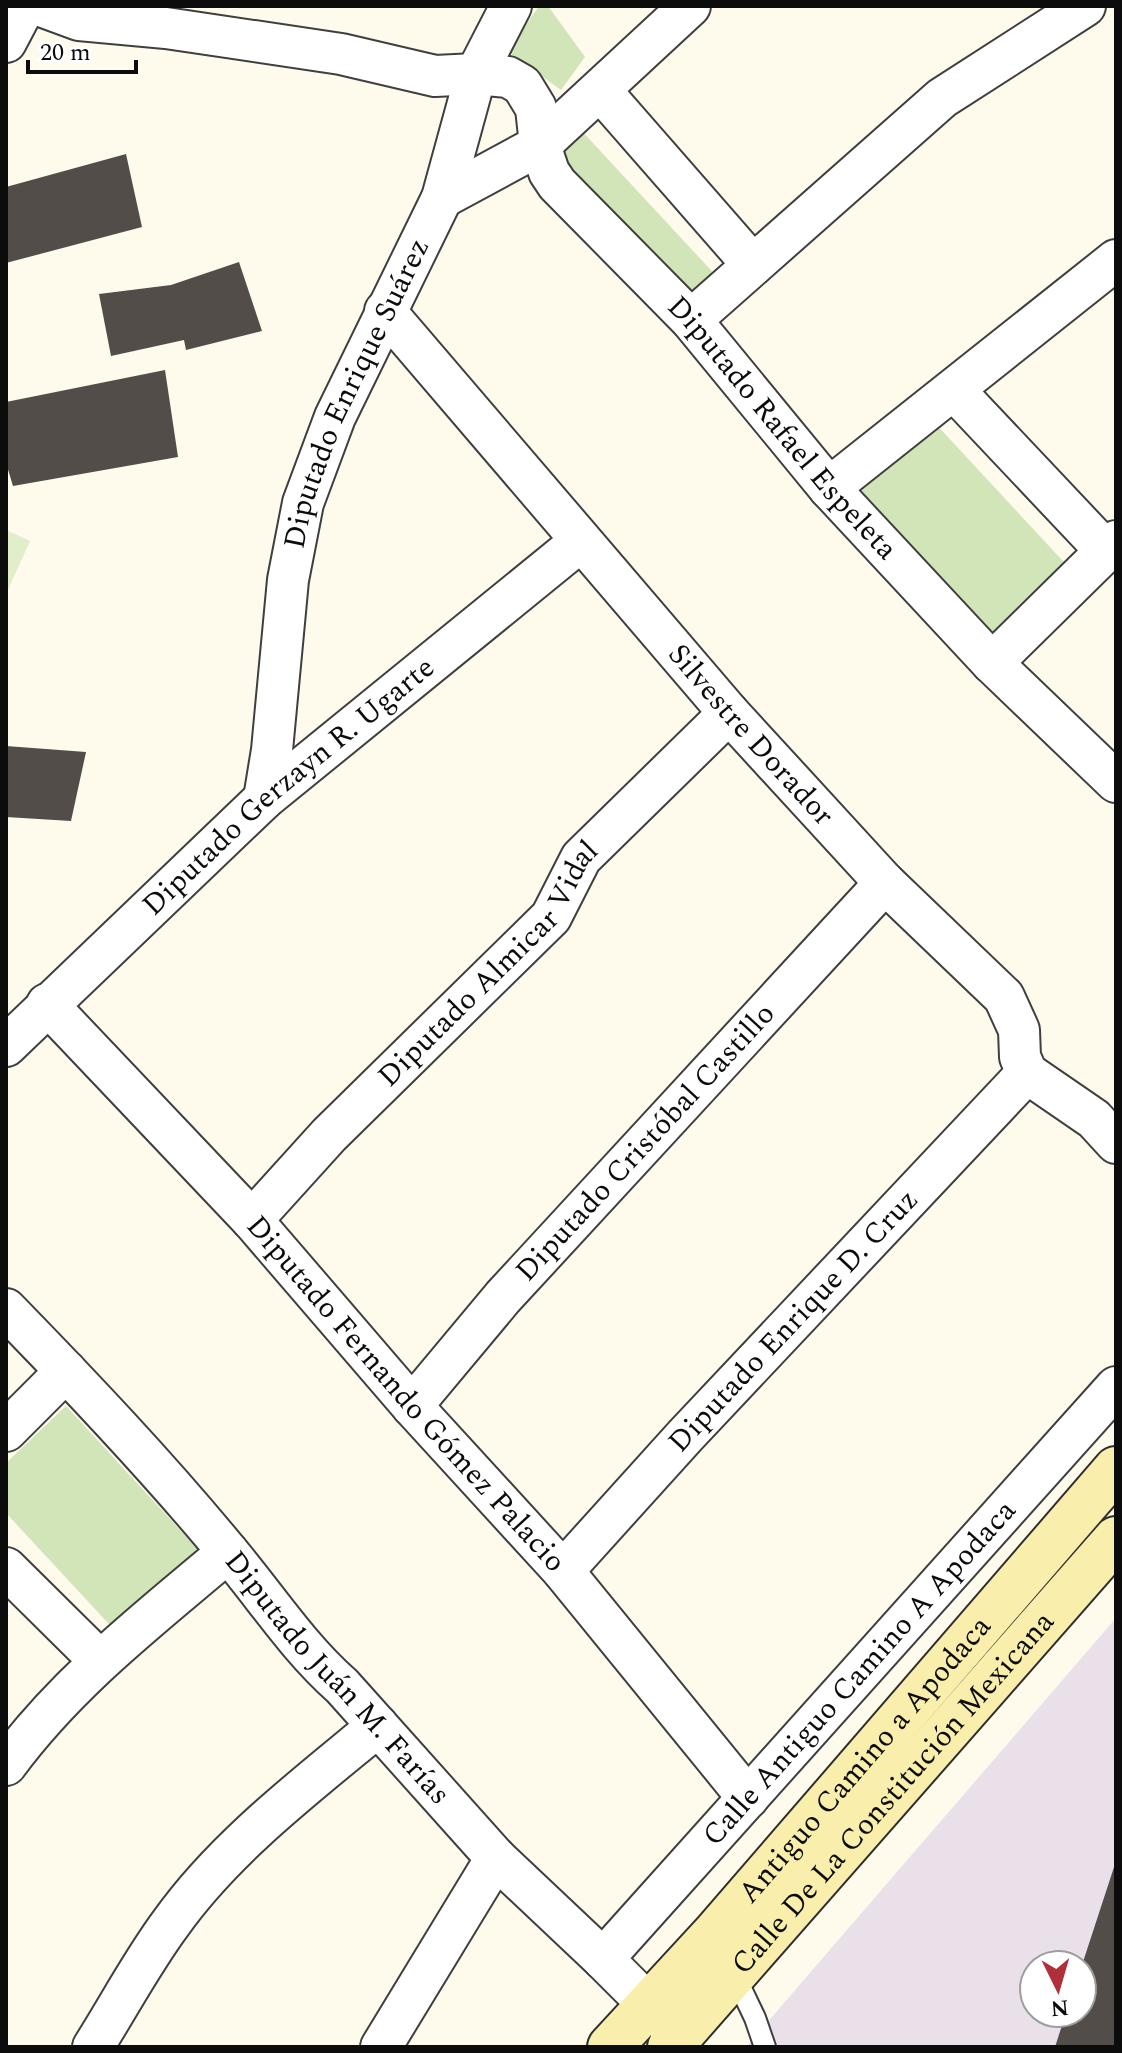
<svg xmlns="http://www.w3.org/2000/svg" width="1122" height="2053" font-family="Spectral,serif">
  <rect width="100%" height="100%" fill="#fefaec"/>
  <path fill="#e9e0ea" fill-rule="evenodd" d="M1116 1618V2047H746ZM1034 1965H1082V2013H1034Z"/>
  <g fill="#d1e5b8">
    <polygon points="539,6 548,6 585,57 561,90 507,51"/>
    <polygon points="578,127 721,281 691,306 554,150"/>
    <polygon points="934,422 1074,573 985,652 847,495"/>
    <polygon points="66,1406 206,1558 121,1637 6,1513 6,1463"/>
  </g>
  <polygon fill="#e2edc9" points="6,530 30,541 6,594"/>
  <g fill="#534d49">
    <polygon points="126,154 142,227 6,263 6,187"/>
    <polygon points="239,262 262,331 186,350 184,340 111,356 99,294 171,285"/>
    <polygon points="165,370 178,457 13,486 6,463 6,402"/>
    <polygon points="6,746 86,752 71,821 6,817"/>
    <polygon points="1115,1864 1116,2047 1055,2047 1066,2013 1082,2013 1082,1965"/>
  </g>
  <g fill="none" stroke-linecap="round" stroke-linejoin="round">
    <g stroke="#3f3f3f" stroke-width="24">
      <polyline id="lane" points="733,1972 755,2018 765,2047"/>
    </g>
    <g stroke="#3f3f3f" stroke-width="44">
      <g id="street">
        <path id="s1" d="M41 6 79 20 166 28 341 54 435 76 476 74 508 77 522 85 536 108 540 145 549 172 557 184 691 320 829 488 992 663 1116 782"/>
        <polyline points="6,42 25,6"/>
        <polyline points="600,90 753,265"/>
        <polyline points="442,198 540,145 690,6"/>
        <path id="s2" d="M385 311 729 713 885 883 1004 997 1019 1030 1020 1057 1027 1073 1094 1119 1116 1143"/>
        <polyline points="691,320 942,98 1085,6"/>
        <polyline points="954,390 1105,550"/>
        <polyline points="829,488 1116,260"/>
        <polyline points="992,663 1116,541"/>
        <path id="s3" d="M264 799 272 750 288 580 303 503 335 417 442 198 476 74 511 6"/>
        <path id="s4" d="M47 1004 252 1220 412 1406 563 1571 748 1798"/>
        <path id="s5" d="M6 1046 264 799 581 541"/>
        <path id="s6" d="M252 1220 329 1135 551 917 581 858 729 713"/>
        <path id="s7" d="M6 1309C82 1387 158 1467 228 1552 266 1597 297 1646 342 1686L496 1858 603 1959 671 2027"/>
        <path id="s8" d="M412 1406 503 1297 885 883"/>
        <polyline points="6,1431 66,1371"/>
        <polyline points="6,1568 100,1661"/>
        <path id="s9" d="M563 1571 685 1436 1027 1073"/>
        <path d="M6 1765C68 1681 149 1619 228 1552"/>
        <path id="s10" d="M603 1959 1116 1387"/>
        <path d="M93 2047C119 2006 142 1962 171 1923 225 1847 307 1785 378 1726"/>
        <polyline points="381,2047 496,1858"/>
      </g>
    </g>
    <g stroke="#2e2e2e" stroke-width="48">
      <g id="secondary">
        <path id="s11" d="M610 2047 716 1932 1116 1469"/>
        <path id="s12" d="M670 2047 1116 1539"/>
      </g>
    </g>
    <use href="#lane" stroke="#fff" stroke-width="20"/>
    <use href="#street" stroke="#fff" stroke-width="40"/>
    <use href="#secondary" stroke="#f9eeab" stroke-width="44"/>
  </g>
  <g text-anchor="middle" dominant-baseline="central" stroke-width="8" stroke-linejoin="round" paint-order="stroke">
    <g font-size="30" fill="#0c0c0c" stroke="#fff">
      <text stroke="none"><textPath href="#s3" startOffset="420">Diputado Enrique Suárez</textPath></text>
      <text stroke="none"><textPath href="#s1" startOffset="930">Diputado Rafael Espeleta</textPath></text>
      <text stroke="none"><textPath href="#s2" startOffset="560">Silvestre Dorador</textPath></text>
      <text stroke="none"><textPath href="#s5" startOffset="384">Diputado Gerzayn R. Ugarte</textPath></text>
      <text stroke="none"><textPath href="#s6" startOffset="350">Diputado Almicar Vidal</textPath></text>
      <text stroke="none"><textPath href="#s8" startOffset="352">Diputado Cristóbal Castillo</textPath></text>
      <text stroke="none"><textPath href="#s9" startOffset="340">Diputado Enrique D. Cruz</textPath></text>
      <text stroke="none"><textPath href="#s4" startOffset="530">Diputado Fernando Gómez Palacio</textPath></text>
      <text stroke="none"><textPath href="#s10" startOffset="384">Calle Antiguo Camino A Apodaca</textPath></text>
      <text stroke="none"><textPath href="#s7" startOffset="496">Diputado Juán M. Farías</textPath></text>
      <text stroke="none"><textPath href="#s11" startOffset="384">Antiguo Camino a Apodaca</textPath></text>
      <text stroke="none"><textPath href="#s12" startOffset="338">Calle De La Constitución Mexicana</textPath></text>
    </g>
  </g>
  <rect width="1122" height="2053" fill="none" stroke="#0c0c0c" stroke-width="16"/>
  <g transform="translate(1058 1989) rotate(175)"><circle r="38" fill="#ffffff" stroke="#9e9e9e" stroke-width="2"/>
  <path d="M0-6L14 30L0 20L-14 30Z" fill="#b12f38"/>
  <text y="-12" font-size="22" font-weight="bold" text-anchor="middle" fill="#0c0c0c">N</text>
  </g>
  <path d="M28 60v12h108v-12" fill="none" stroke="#0c0c0c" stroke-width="4"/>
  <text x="40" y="60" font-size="24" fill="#0c0c0c" stroke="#ffffff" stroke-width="6" paint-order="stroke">20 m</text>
</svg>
